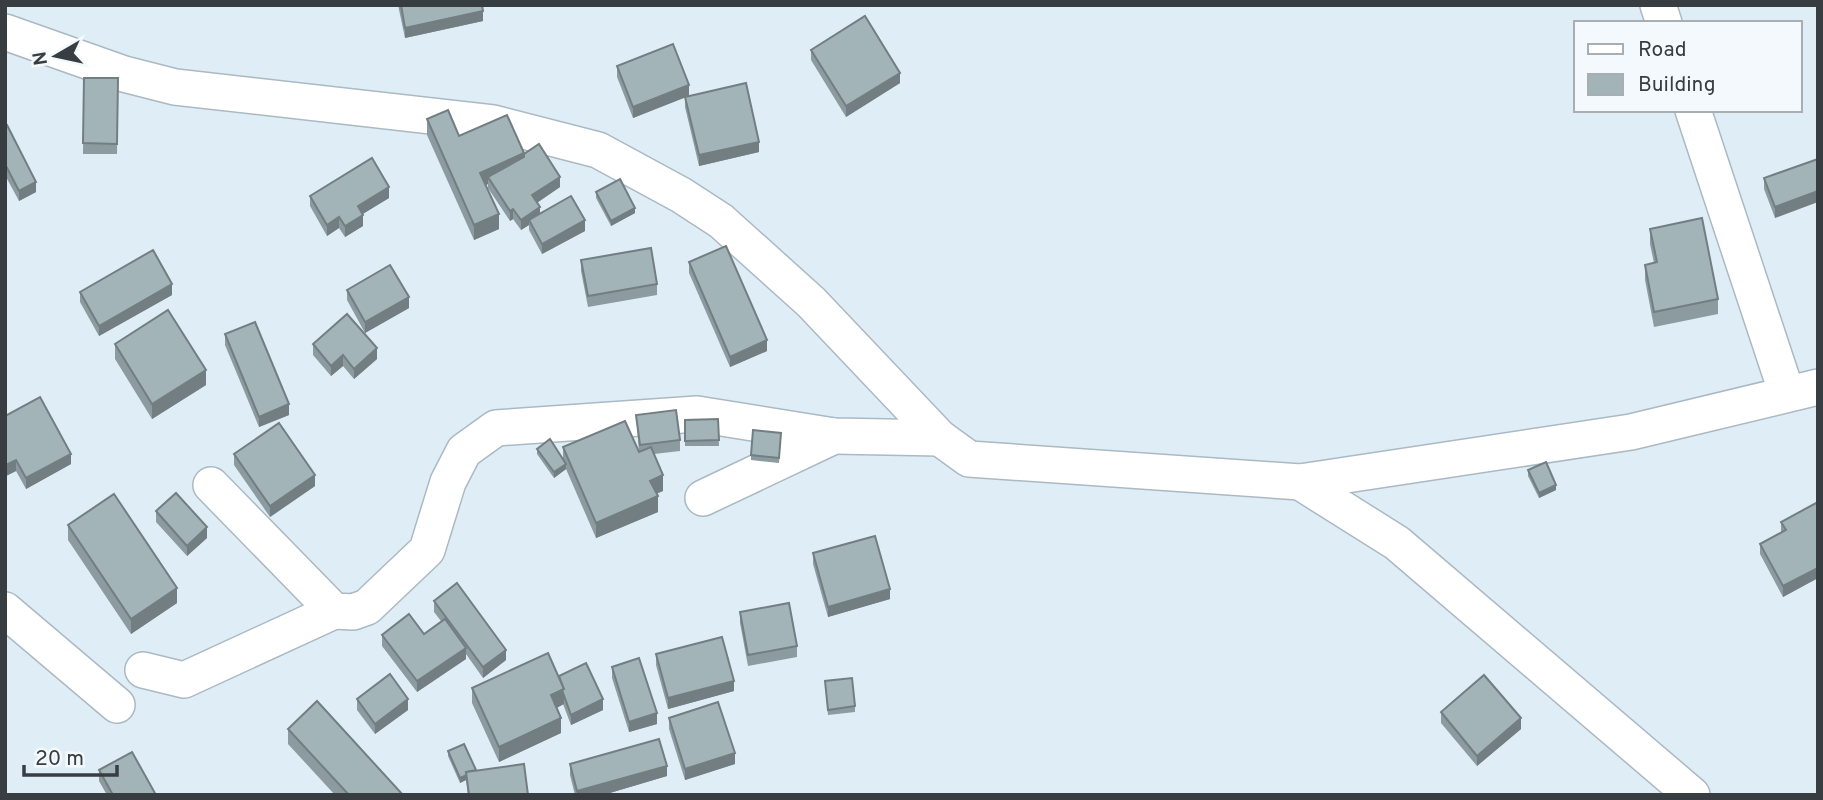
<svg xmlns="http://www.w3.org/2000/svg" width="1823" height="800" font-family="Overpass,sans-serif">
  <rect width="100%" height="100%" fill="#dfedf7"/>
  <g fill="none" stroke-linecap="round" stroke-linejoin="round">
    <g stroke="#abb9c2" stroke-width="38">
      <g id="street">
        <polyline points="1658,5 1664,23"/>
        <polyline points="5,32 124,74 175,87 493,123 598,150 681,195 721,221 811,302 940,438 969,459 1300,482 1631,432 1818,387"/>
        <polyline points="1693,110 1787,394"/>
        <polyline points="1300,482 1397,543 1692,795"/>
        <polyline points="211,485 334,611 353,612 367,607 427,550 448,482 464,451 496,428 697,414 834,436 940,438"/>
        <polyline points="703,498 834,436"/>
        <polyline points="5,610 117,705"/>
        <polyline points="143,670 184,680 334,611"/>
      </g>
    </g>
    <use href="#street" stroke="#fff" stroke-width="35"/>
  </g>
  <g fill="#8c9b9f">
    <polygon points="398,5 482,5 483,21 405,38"/>
    <polygon points="811,50 900,83 846,117 811,60"/>
    <polygon points="617,66 689,96 759,152 699,166 685,107 685,97 633,118 617,77"/>
    <polygon points="84,78 118,78 117,154 83,154"/>
    <polygon points="427,119 459,136 524,153 560,187 537,203 540,213 585,231 542,254 529,230 529,225 521,230 513,219 510,221 488,188 488,184 486,185 499,229 474,240 427,135"/>
    <polygon points="5,126 36,192 19,201 5,175"/>
    <polygon points="1818,159 1775,218 1764,189 1764,178"/>
    <polygon points="596,192 635,213 611,226 596,198"/>
    <polygon points="310,196 389,198 362,214 363,226 345,237 339,228 327,236 310,206"/>
    <polygon points="1650,229 1718,299 1718,314 1654,327 1645,280 1645,265 1654,263 1650,244"/>
    <polygon points="581,260 657,284 657,295 588,307 581,271"/>
    <polygon points="689,262 767,351 730,367 689,273"/>
    <polygon points="347,290 409,308 365,333 347,300"/>
    <polygon points="80,292 172,295 99,336 80,302"/>
    <polygon points="225,334 289,415 259,427 225,345"/>
    <polygon points="115,344 206,385 152,419 115,359"/>
    <polygon points="313,344 377,359 354,379 343,366 331,376 313,355"/>
    <polygon points="636,415 680,440 680,451 654,454 663,491 656,494 658,512 596,538 566,469 554,478 537,454 537,449 563,459 563,447 639,452"/>
    <polygon points="5,416 71,464 26,489 16,471 6,476"/>
    <polygon points="718,419 719,446 685,446 685,420"/>
    <polygon points="781,439 779,463 751,460 751,455"/>
    <polygon points="234,454 315,486 270,517 234,465"/>
    <polygon points="1528,470 1556,490 1539,498 1528,476"/>
    <polygon points="1818,502 1818,578 1783,597 1760,554 1760,544 1781,532 1781,522"/>
    <polygon points="156,511 207,538 187,556 156,522"/>
    <polygon points="68,525 177,603 131,634 68,540"/>
    <polygon points="813,553 890,599 828,617 813,564"/>
    <polygon points="434,601 506,660 483,678 466,654 466,659 417,692 382,646 382,635 424,634 441,621 434,612"/>
    <polygon points="740,612 797,646 797,657 748,666 740,623"/>
    <polygon points="656,654 734,691 668,709 656,665"/>
    <polygon points="612,667 657,724 629,732 612,678"/>
    <polygon points="559,676 603,710 571,725 563,704 556,708 561,733 499,762 472,703 472,688"/>
    <polygon points="825,681 855,706 855,712 828,715"/>
    <polygon points="357,699 408,710 375,734 357,710"/>
    <polygon points="1441,712 1521,729 1477,766 1441,723"/>
    <polygon points="669,718 735,764 685,780 669,729"/>
    <polygon points="288,729 403,795 335,795 288,744"/>
    <polygon points="448,751 476,770 528,795 468,795 466,780 460,783 448,756"/>
    <polygon points="570,764 667,776 603,795 575,795 570,775"/>
    <polygon points="99,770 156,795 107,795 99,781"/>
  </g>
  <g fill="#727e82">
    <polygon points="483,11 483,21 405,38 405,28"/>
    <polygon points="900,73 900,83 846,117 846,106"/>
    <polygon points="689,85 689,96 633,118 633,107"/>
    <polygon points="759,142 759,152 699,166 699,155"/>
    <polygon points="524,153 524,168 488,177 488,184 480,188 480,173"/>
    <polygon points="560,177 560,187 532,206 532,195"/>
    <polygon points="36,182 36,192 19,201 19,191"/>
    <polygon points="389,187 389,198 358,217 358,206"/>
    <polygon points="1818,191 1818,202 1775,218 1775,207"/>
    <polygon points="540,207 540,218 529,220 529,225 521,230 521,220"/>
    <polygon points="635,208 635,213 611,226 611,221"/>
    <polygon points="513,209 513,219 510,221 510,211"/>
    <polygon points="499,214 499,229 474,240 474,225"/>
    <polygon points="363,215 363,226 345,237 345,226"/>
    <polygon points="339,217 339,228 327,236 327,225"/>
    <polygon points="585,220 585,231 542,254 542,244"/>
    <polygon points="172,284 172,295 99,336 99,326"/>
    <polygon points="409,297 409,308 365,333 365,322"/>
    <polygon points="767,340 767,351 730,367 730,357"/>
    <polygon points="377,348 377,359 354,379 354,369"/>
    <polygon points="343,355 343,366 331,376 331,366"/>
    <polygon points="206,370 206,385 152,419 152,404"/>
    <polygon points="289,404 289,415 259,427 259,417"/>
    <polygon points="71,454 71,464 26,489 26,478"/>
    <polygon points="16,460 16,471 6,476 6,465"/>
    <polygon points="566,464 566,469 554,478 554,472"/>
    <polygon points="315,475 315,486 270,517 270,506"/>
    <polygon points="663,475 663,491 650,496 650,481"/>
    <polygon points="1556,485 1556,490 1539,498 1539,493"/>
    <polygon points="658,496 658,512 596,538 596,523"/>
    <polygon points="207,527 207,538 187,556 187,546"/>
    <polygon points="1818,568 1818,578 1783,597 1783,586"/>
    <polygon points="177,588 177,603 131,634 131,619"/>
    <polygon points="890,589 890,599 828,617 828,607"/>
    <polygon points="466,648 466,659 417,692 417,681"/>
    <polygon points="506,650 506,660 483,678 483,667"/>
    <polygon points="734,681 734,691 668,709 668,698"/>
    <polygon points="564,689 564,704 551,711 551,695"/>
    <polygon points="408,699 408,710 375,734 375,724"/>
    <polygon points="603,699 603,710 571,725 571,715"/>
    <polygon points="657,713 657,724 629,732 629,722"/>
    <polygon points="561,718 561,733 499,762 499,747"/>
    <polygon points="1521,718 1521,729 1477,766 1477,756"/>
    <polygon points="735,753 735,764 685,780 685,769"/>
    <polygon points="667,766 667,776 603,795 577,795 577,791"/>
    <polygon points="466,775 466,780 460,783 460,778"/>
  </g>
  <g fill="#a3b4b9" stroke="#727e82" stroke-width="2">
    <polygon points="401,5 482,5 483,11 405,28"/>
    <polygon points="865,16 900,73 846,106 811,50"/>
    <polygon points="673,44 689,85 633,107 617,66"/>
    <polygon points="84,78 118,78 117,144 83,143"/>
    <polygon points="746,83 759,142 699,155 685,97"/>
    <polygon points="448,110 459,136 507,115 524,153 480,173 499,214 474,225 427,119"/>
    <polygon points="7,125 36,182 19,191 5,164 5,126"/>
    <polygon points="539,144 560,177 532,195 540,207 521,220 513,209 510,211 488,177 524,157 524,154"/>
    <polygon points="372,158 389,187 358,206 363,215 345,226 339,217 327,225 310,196"/>
    <polygon points="1818,159 1818,191 1775,207 1764,178"/>
    <polygon points="620,179 635,208 611,221 596,192"/>
    <polygon points="571,196 585,220 542,244 529,220"/>
    <polygon points="1702,218 1718,299 1654,312 1645,265 1657,262 1650,229"/>
    <polygon points="726,246 767,340 730,357 689,262"/>
    <polygon points="651,248 657,284 588,296 581,260"/>
    <polygon points="153,250 172,284 99,326 80,292"/>
    <polygon points="390,265 409,297 365,322 347,290"/>
    <polygon points="168,310 206,370 152,404 115,344"/>
    <polygon points="347,314 377,348 354,369 343,355 331,366 313,344"/>
    <polygon points="255,322 289,404 259,417 225,334"/>
    <polygon points="40,397 71,454 26,478 16,460 6,465 5,464 5,416"/>
    <polygon points="676,410 680,440 640,445 636,415"/>
    <polygon points="718,419 719,440 685,441 685,420"/>
    <polygon points="625,421 639,452 651,447 663,475 650,481 658,496 596,523 563,447"/>
    <polygon points="279,423 315,475 270,506 234,454"/>
    <polygon points="753,430 781,433 779,458 751,455"/>
    <polygon points="550,439 566,464 554,472 537,449"/>
    <polygon points="1546,462 1556,485 1539,493 1528,470"/>
    <polygon points="176,493 207,527 187,546 156,511"/>
    <polygon points="114,494 177,588 131,619 68,525"/>
    <polygon points="1818,502 1818,568 1783,586 1760,544 1786,530 1781,522"/>
    <polygon points="875,536 890,589 828,607 813,553"/>
    <polygon points="457,583 506,650 483,667 434,601"/>
    <polygon points="789,603 797,646 748,655 740,612"/>
    <polygon points="409,614 424,634 445,619 466,648 417,681 382,635"/>
    <polygon points="722,637 734,681 668,698 656,654"/>
    <polygon points="548,653 564,689 551,695 561,718 499,747 472,688"/>
    <polygon points="639,658 657,713 629,722 612,667"/>
    <polygon points="586,663 603,699 571,715 562,690 564,689 559,676"/>
    <polygon points="390,674 408,699 375,724 357,699"/>
    <polygon points="1484,675 1521,718 1477,756 1441,712"/>
    <polygon points="852,678 855,706 828,710 825,681"/>
    <polygon points="317,701 403,795 349,795 288,729"/>
    <polygon points="718,702 735,753 685,769 669,718"/>
    <polygon points="659,739 667,766 577,791 570,764"/>
    <polygon points="464,744 476,770 466,772 467,775 460,778 448,751"/>
    <polygon points="132,752 156,795 113,795 99,770"/>
    <polygon points="524,764 528,795 469,795 466,772"/>
  </g>
  <rect width="1823" height="800" fill="none" stroke="#383d41" stroke-width="14"/>
  <rect x="1574" y="21" width="228" height="91" fill="#f3f9fd" stroke="#a8aeb2" stroke-width="2"/>
  <rect x="1588" y="44" width="35" height="10" fill="#ffffff" stroke="#a8aeb2" stroke-width="2"/>
  <text x="1638" y="56" font-size="21" fill="#383d41">Road</text>
  <rect x="1588" y="74" width="35" height="21" fill="#a3b4b9" stroke="#a8aeb2" stroke-width="2"/>
  <text x="1638" y="91" font-size="21" fill="#383d41">Building</text>
  <g transform="translate(56 56) rotate(261)" stroke="#f3f9fd" stroke-width="5" paint-order="stroke">
  <path d="M0-5L12 26L0 18L-12 26Z" fill="#383d41"/>
  <text y="-10" font-size="19" font-weight="bold" text-anchor="middle" fill="#383d41">N</text>
  </g>
  <path d="M24 765v10h93v-10" fill="none" stroke="#383d41" stroke-width="3.5"/>
  <text x="35" y="765" font-size="21" fill="#383d41" stroke="#f3f9fd" stroke-width="5" paint-order="stroke">20 m</text>
</svg>
